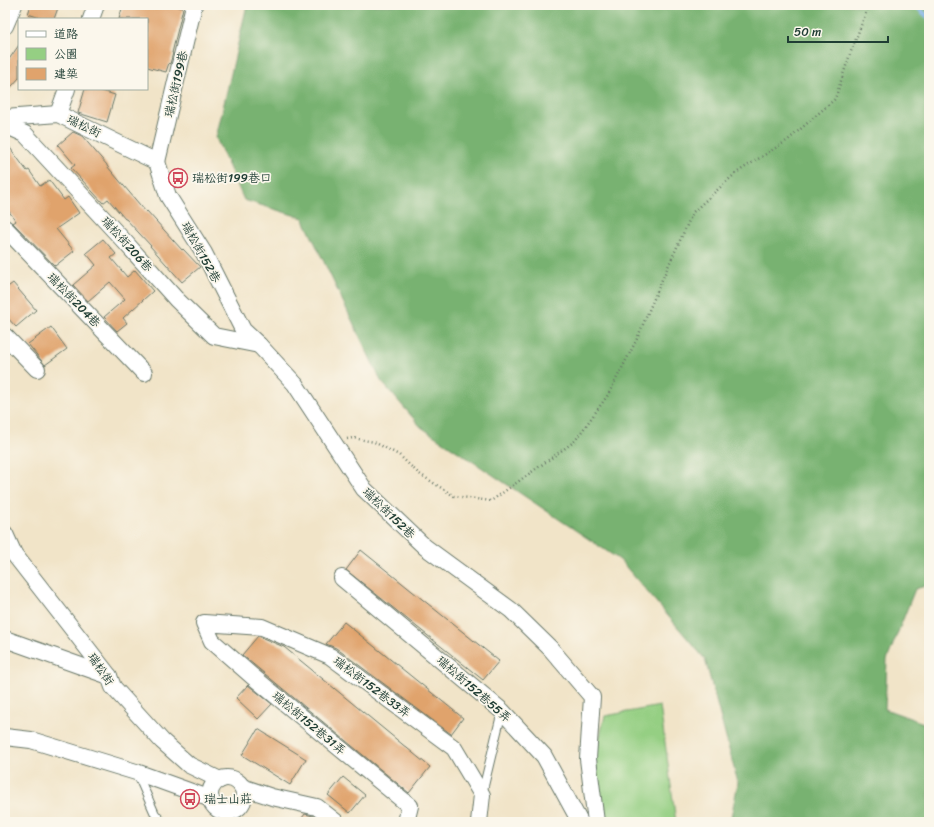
<svg xmlns="http://www.w3.org/2000/svg" width="934" height="827" font-family="Sriracha,'LXGW WenKai TC',sans-serif">
  <rect width="100%" height="100%" fill="#fbf7ec"/>
  <filter id="ink" filterUnits="userSpaceOnUse"><feTurbulence type="fractalNoise" baseFrequency=".025" numOctaves="2"/><feDisplacementMap in="SourceGraphic" scale="8" xChannelSelector="R" yChannelSelector="G"/><feConvolveMatrix kernelMatrix="1 2 1 2 8 2 1 2 1" color-interpolation-filters="sRGB"/></filter>
  <filter id="wash" filterUnits="userSpaceOnUse"><feTurbulence type="fractalNoise" baseFrequency=".012" numOctaves="4" result="noise"/><feDisplacementMap in="SourceGraphic" scale="16" xChannelSelector="R" yChannelSelector="G"/><feGaussianBlur stdDeviation="0.9" result="paint"/><feColorMatrix in="noise" values="0 0 0 0 0 0 0 0 0 0 0 0 0 0 0 0 0 1.4 0 .05"/><feComposite in="paint" operator="in"/></filter>
  <g filter="url(#wash)">
    <rect width="100%" height="100%" fill="#f1e4c8"/>
    <polygon fill="#95cf83" stroke="#5a865c" points="660,706 676,822 603,822 594,759 605,716"/>
    <polygon fill="#78b271" stroke="#4c7852" points="247,5 929,5 929,585 915,589 887,660 885,709 929,725 929,822 730,822 738,783 705,659 620,560 421,427 381,381 303,218 244,200 216,138"/>
    <g fill="none" stroke-linecap="round" stroke-linejoin="round">
      <polyline stroke="#80b1ec" stroke-width="4" points="915,5 929,18"/>
    </g>
    <g id="blocks">
      <g fill="#e0a36c">
        <polygon points="31,5 59,5 54,19 43,19 28,14"/>
        <polygon points="123,5 172,5 183,8 172,53 173,53 170,64 169,63 166,72 147,67 147,19 119,19"/>
        <polygon points="19,45 19,78 5,94 5,65"/>
        <polygon points="85,89 96,89 115,95 107,122 78,113"/>
        <polygon points="73,132 82,136 107,165 107,166 146,212 147,211 182,250 183,249 200,267 182,282 150,246 151,246 126,219 125,219 108,199 103,203 71,168 75,165 58,145"/>
        <polygon points="5,141 27,171 29,170 40,186 49,180 64,200 68,197 79,213 56,229 74,251 55,266 13,223 16,221 5,206"/>
        <polygon points="103,239 116,254 111,258 127,277 135,270 153,291 123,318 127,323 117,331 104,317 125,299 110,282 88,301 73,285 96,265 86,253"/>
        <polygon points="13,283 36,310 16,327 5,315 5,289"/>
        <polygon points="51,327 67,349 45,365 28,344"/>
        <polygon points="361,550 499,661 483,680 346,570"/>
        <polygon points="344,622 463,718 451,734 336,648 326,644"/>
        <polygon points="258,636 284,647 430,767 409,793 242,655"/>
        <polygon points="248,685 272,704 258,719 236,698"/>
        <polygon points="258,729 306,759 290,785 242,755"/>
        <polygon points="343,777 365,795 350,813 328,795"/>
        <polygon points="305,814 313,816 321,822 299,822"/>
      </g>
    </g>
  </g>
  <g filter="url(#ink)">
    <use href="#blocks" fill-opacity="0" stroke="#687768" stroke-width="1"/>
    <g fill="none" stroke-linecap="round" stroke-linejoin="round">
      <g stroke="#687768" stroke-width="10">
        <g id="service">
          <polyline points="137,773 155,814 162,822"/>
          <polyline points="482,794 502,711"/>
        </g>
      </g>
      <g stroke="#687768" stroke-width="18">
        <g id="minor">
          <polyline points="91,19 96,5"/>
          <polyline points="5,26 14,5"/>
          <polyline points="58,114 67,89"/>
          <polyline points="5,118 58,114 157,162"/>
          <polyline points="5,125 25,134 125,242 176,299 214,336 259,345"/>
          <polyline points="157,162 168,196 204,253 243,330 259,345 295,384 364,489 425,547 511,610 550,648 592,697 588,759 596,822"/>
          <polyline points="157,162 194,5"/>
          <polyline points="5,228 144,373"/>
          <polyline points="5,336 37,369"/>
          <polyline points="5,534 14,554 109,676 113,687 162,741 189,765 220,780"/>
          <polyline points="342,578 502,711 544,756 580,822"/>
          <polyline points="5,639 109,676"/>
          <polyline points="5,737 31,740 136,772 211,799"/>
          <circle cx="227" cy="795" r="17"/>
          <polyline points="242,787 272,797 317,807 336,822"/>
          <polyline points="406,822 410,806 252,676 212,641 204,623 262,627 330,656 454,748 482,795 479,822"/>
        </g>
      </g>
      <polyline stroke="#687768" stroke-width="2.5" stroke-dasharray="1 3" stroke-linecap="butt" points="347,439 353,438 374,442 399,455 418,473 454,496 491,501 575,441 608,395 636,341 661,282 693,212 736,173 788,140 835,99 850,54 869,5"/>
      <use href="#service" stroke="#fff" stroke-width="8"/>
      <use href="#minor" stroke="#fff" stroke-width="16"/>
    </g>
  </g>
  <defs>
    <g id="bus-ring" transform="scale(1)"><circle r="9.5" fill="#fbf7ec" stroke="#d1495b" stroke-width="1.5"/><path d="M-5-6H5V4H4V6H2V4H-2V6H-4V4H-5ZM-3.5-4V0h7V-4ZM-3.5 1.2v1.5H-2V1.2ZM2 1.2v1.5H3.5V1.2Z" fill="#d1495b"/></g>
  </defs>
  <g fill-rule="evenodd">
    <use href="#bus-ring" x="178" y="178"/>
    <use href="#bus-ring" x="190" y="799"/>
  </g>
  <g text-anchor="middle" dominant-baseline="central" stroke-width="3.5" stroke-linejoin="round" paint-order="stroke">
    <g font-size="12" fill="#1f3d34" stroke="#fbf7ec">
      <text transform="translate(176 84) rotate(-77)">瑞松街199巷</text>
      <text transform="translate(84 126) rotate(26)">瑞松街</text>
      <text transform="translate(127 244) rotate(48)">瑞松街206巷</text>
      <text transform="translate(201 252) rotate(61)">瑞松街152巷</text>
      <text transform="translate(74 300) rotate(46)">瑞松街204巷</text>
      <text transform="translate(389 513) rotate(44)">瑞松街152巷</text>
      <text transform="translate(101 669) rotate(56)">瑞松街</text>
      <text transform="translate(372 687) rotate(37)">瑞松街152巷33弄</text>
      <text transform="translate(474 689) rotate(41)">瑞松街152巷55弄</text>
      <text transform="translate(309 723) rotate(40)">瑞松街152巷31弄</text>
    </g>
    <g font-size="12" fill="#1f3d34" stroke="#fbf7ec" text-anchor="start">
      <text x="192" y="178">瑞松街199巷口</text>
      <text x="204" y="799">瑞士山莊</text>
    </g>
  </g>
  <rect width="934" height="827" fill="none" stroke="#fbf7ec" stroke-width="20"/>
  <rect x="18" y="18" width="130" height="72" fill="#fbf7ec" stroke="#a3ada2"/>
  <rect x="26" y="31" width="20" height="6" fill="#ffffff" stroke="#a3ada2"/>
  <text x="54" y="38" font-size="12" fill="#1f3d34">道路</text>
  <rect x="26" y="48" width="20" height="12" fill="#95cf83" stroke="#a3ada2"/>
  <text x="54" y="58" font-size="12" fill="#1f3d34">公園</text>
  <rect x="26" y="68" width="20" height="12" fill="#e0a36c" stroke="#a3ada2"/>
  <text x="54" y="78" font-size="12" fill="#1f3d34">建築</text>
  <path d="M788 36v6h100v-6" fill="none" stroke="#1f3d34" stroke-width="2"/>
  <text x="794" y="36" font-size="12" fill="#1f3d34" stroke="#fbf7ec" stroke-width="3" paint-order="stroke">50 m</text>
</svg>
